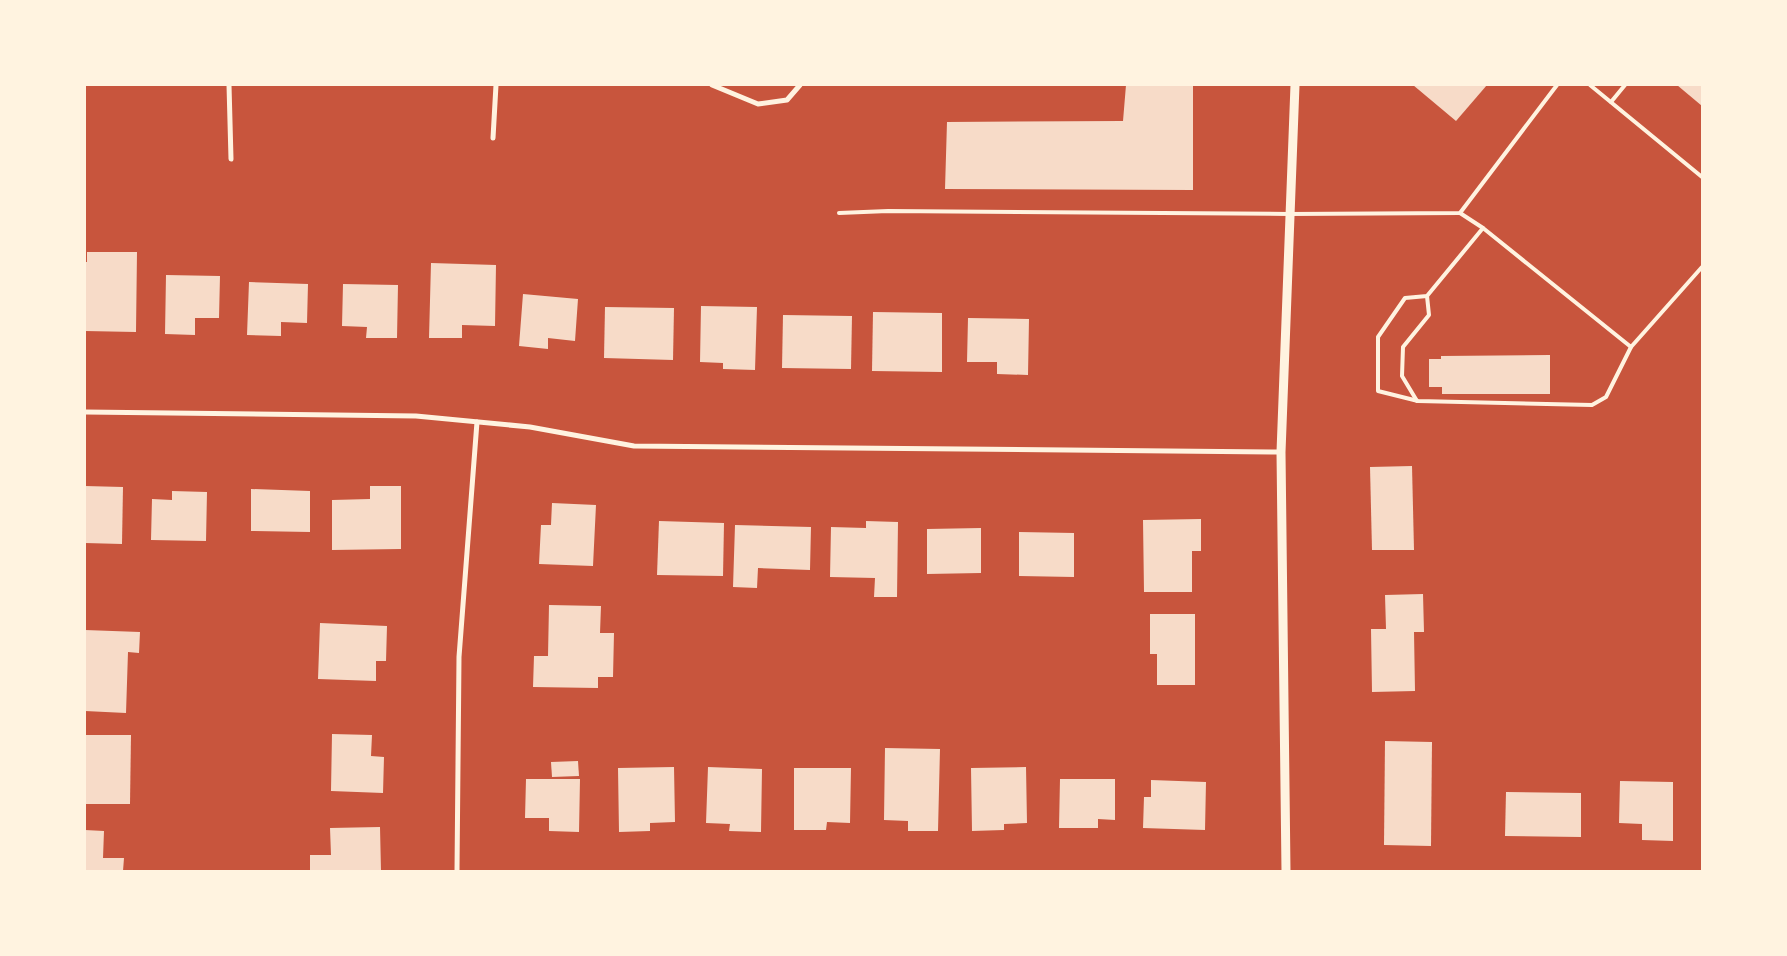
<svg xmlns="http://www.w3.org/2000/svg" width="1787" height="956" font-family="'DejaVu Sans',sans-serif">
  <rect width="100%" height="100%" fill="#c8553d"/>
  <g fill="#f7dbc8">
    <polygon points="1126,85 1193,85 1193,190 945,189 947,122 1123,121"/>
    <polygon points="1413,85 1487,85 1456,121"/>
    <polygon points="1677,85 1702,85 1702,106"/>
    <polygon points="87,252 137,252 136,332 85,331 85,262 87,262"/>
    <polygon points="431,263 496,265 495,326 462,325 462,338 429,338"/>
    <polygon points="166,275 220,276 219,318 195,318 195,335 165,334"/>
    <polygon points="249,282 308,284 307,323 281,322 281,336 247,335"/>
    <polygon points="343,284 398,285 397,338 366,338 367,327 342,326"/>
    <polygon points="523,294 578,299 575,341 548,338 548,349 519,346"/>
    <polygon points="701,306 757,307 755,370 723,369 723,363 700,362"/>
    <polygon points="605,307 674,308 673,360 604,358"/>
    <polygon points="873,312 942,313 942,372 872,371"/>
    <polygon points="783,315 852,316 851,369 782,368"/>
    <polygon points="968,318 1029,319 1028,375 997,374 997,362 967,362"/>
    <polygon points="1550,355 1550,394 1442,394 1442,387 1429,387 1429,359 1441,359 1441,356"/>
    <polygon points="1412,466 1414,550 1372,550 1370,467"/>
    <polygon points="85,486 123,487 122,544 85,543"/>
    <polygon points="370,486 401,486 401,549 332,550 332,500 370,499"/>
    <polygon points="251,489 310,491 310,532 251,531"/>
    <polygon points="172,491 207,492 206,541 151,540 152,499 172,500"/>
    <polygon points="552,503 596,505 593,566 539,564 541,525 551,525"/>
    <polygon points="1201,519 1201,551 1192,551 1192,592 1144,592 1143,520"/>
    <polygon points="659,521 724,523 723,576 657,575"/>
    <polygon points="866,521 898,522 897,597 874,597 875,578 830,577 831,527 866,528"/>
    <polygon points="735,525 811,527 810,570 758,568 757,588 733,587"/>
    <polygon points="981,528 981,573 927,574 927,529"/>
    <polygon points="1019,532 1074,533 1074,577 1019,576"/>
    <polygon points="1423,594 1424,632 1414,632 1415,691 1372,692 1371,629 1386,629 1385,595"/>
    <polygon points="549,605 601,606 600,633 614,633 613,677 598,677 598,688 533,687 534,656 548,656"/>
    <polygon points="1150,614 1195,614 1195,685 1157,685 1157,654 1150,654"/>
    <polygon points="320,623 387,626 386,661 376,661 376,681 318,679"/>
    <polygon points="85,630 140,632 139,653 128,652 126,713 85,711"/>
    <polygon points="332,734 372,735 371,756 384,757 383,793 331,791"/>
    <polygon points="85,735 131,735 130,804 85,804"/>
    <polygon points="1385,741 1432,742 1431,846 1384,845"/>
    <polygon points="885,748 940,749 938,831 908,831 908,821 884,820"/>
    <polygon points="578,761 579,776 552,777 551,762"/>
    <polygon points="674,767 675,822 650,823 650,831 619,832 618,768"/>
    <polygon points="708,767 762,769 761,832 729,831 730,824 706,823"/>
    <polygon points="1026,767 1027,823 1004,824 1004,830 972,831 971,768"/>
    <polygon points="794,768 851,768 850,823 827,822 826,830 794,830"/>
    <polygon points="526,779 580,779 579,832 549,831 549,818 525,818"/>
    <polygon points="1060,779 1115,779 1115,820 1098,819 1098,828 1059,828"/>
    <polygon points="1151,780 1206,782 1205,830 1143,828 1144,797 1151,797"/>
    <polygon points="1620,781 1673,782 1673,841 1642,840 1642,824 1619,823"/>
    <polygon points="1506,792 1581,793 1581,837 1505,836"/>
    <polygon points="380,827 381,871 310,871 310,855 331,855 330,828"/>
    <polygon points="85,830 104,831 103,858 124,858 123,871 85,871"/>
  </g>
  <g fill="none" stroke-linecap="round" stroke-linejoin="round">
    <g stroke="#fff3e0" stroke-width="4">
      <polyline points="1590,85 1702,177"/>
      <polyline points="1611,102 1625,85"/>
      <polyline points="839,213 888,211 1289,214 1460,213 1557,85"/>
      <polyline points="1460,213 1483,228 1631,347 1702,267"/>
      <polyline points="1483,228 1427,296 1405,298 1378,337 1378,391 1418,401 1592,405 1606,397 1631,347"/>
      <polyline points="1417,401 1402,376 1403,347 1429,315 1427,296"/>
    </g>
    <g stroke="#fff3e0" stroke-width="5">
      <polyline points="229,85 231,159"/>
      <polyline points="712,85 758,104 787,100 800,85"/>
      <polyline points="493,138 496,85"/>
      <polyline points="85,412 416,416 530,427 634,446 1281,452"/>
      <polyline points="457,871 459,657 477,422"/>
    </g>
    <polyline stroke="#fff3e0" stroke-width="9" points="1286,871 1281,452 1295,85"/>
  </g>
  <rect width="1787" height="956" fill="none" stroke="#fff3e0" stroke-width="172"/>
</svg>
